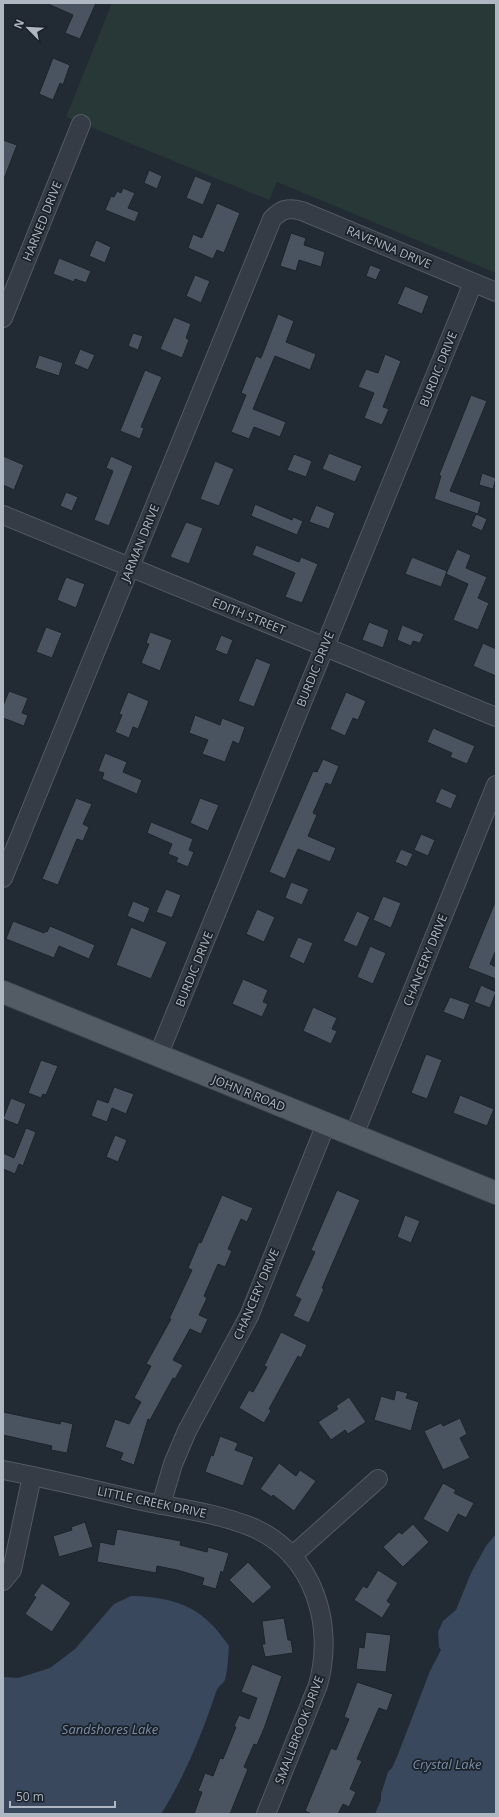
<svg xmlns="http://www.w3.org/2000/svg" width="499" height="1817" font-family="'Open Sans',sans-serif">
  <rect width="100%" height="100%" fill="#222a34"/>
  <polygon fill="#273837" points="112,3 496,3 496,273 277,182 269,200 66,117"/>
  <g fill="#39485c">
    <polygon points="496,1534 496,1814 375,1814 381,1800 381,1794 388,1772 392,1768 397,1757 430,1671 441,1650 439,1647 438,1632 443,1621 456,1610 471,1573 486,1546"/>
    <path d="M131 1596C158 1596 190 1602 209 1622 217 1629 223 1638 229 1646 228 1657 228 1669 225 1680 223 1684 218 1686 216 1692 202 1734 185 1776 161 1814H3V1677L18 1678 50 1668 75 1649 114 1604Z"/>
  </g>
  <g fill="#4a5460" stroke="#1c232c">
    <polygon points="46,3 96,3 80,39 65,33 73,15"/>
    <polygon points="53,58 70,65 63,85 60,83 53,100 39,94"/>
    <polygon points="3,140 17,145 4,179 3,179"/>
    <polygon points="149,170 162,176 157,189 144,183"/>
    <polygon points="195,176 212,183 203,205 186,198"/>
    <polygon points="123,188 135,193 128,208 139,212 135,222 105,210 111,196 114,197 117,191 121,193"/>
    <polygon points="217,203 240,213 224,253 217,250 213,259 188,248 193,234 202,238"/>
    <polygon points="291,233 306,238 304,245 325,252 321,267 299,260 296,271 280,266"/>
    <polygon points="96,240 111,247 105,263 89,256"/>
    <polygon points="59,258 91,271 86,283 75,279 74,282 53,274"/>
    <polygon points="370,265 381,269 376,280 366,276"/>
    <polygon points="195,275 210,281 201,303 186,296"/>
    <polygon points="405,286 429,296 422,314 397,304"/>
    <polygon points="278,314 294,321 286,342 316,354 310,370 275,356 253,409 286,422 280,437 254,427 249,439 231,432 246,395 241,393 256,356 261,358"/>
    <polygon points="174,317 191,324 186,338 189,340 182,358 160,349"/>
    <polygon points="133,333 143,336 138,350 128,346"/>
    <polygon points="80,349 95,355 88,370 74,364"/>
    <polygon points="385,354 401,361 383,407 389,409 382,425 364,418 374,393 358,387 366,369 378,373"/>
    <polygon points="39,355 63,363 59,376 35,368"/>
    <polygon points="145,370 162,377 141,427 144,428 140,439 120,431"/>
    <polygon points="471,395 487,401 450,491 481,502 478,514 434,499 441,476 439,475"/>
    <polygon points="329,453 362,466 355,482 322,469"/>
    <polygon points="294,454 312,461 306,477 287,470"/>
    <polygon points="3,456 24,465 14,490 3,485"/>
    <polygon points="111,456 133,466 109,526 94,520 113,471 106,468"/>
    <polygon points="215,461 234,469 219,506 200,499"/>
    <polygon points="482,473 496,478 493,489 479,485"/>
    <polygon points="66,492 78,497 72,511 60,506"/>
    <polygon points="255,504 292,520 293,517 303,521 297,535 251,516"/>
    <polygon points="316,505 335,513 329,529 309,522"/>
    <polygon points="476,514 487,519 482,531 471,526"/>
    <polygon points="186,522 203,528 189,564 170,557"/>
    <polygon points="256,545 299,562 301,557 318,564 302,603 285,597 295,573 252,555"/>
    <polygon points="457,549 471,555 466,568 487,577 478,598 489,603 478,630 453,620 468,584 446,574 441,587 405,574 412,557 447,571 446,574"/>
    <polygon points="66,577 85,584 76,608 57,600"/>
    <polygon points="369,622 389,630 383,648 362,640"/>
    <polygon points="402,625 424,634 420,643 413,641 411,646 397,640"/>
    <polygon points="46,627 62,633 52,658 36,652"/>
    <polygon points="150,632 172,640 160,671 141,663 149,644 146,643"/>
    <polygon points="221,635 233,640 227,655 215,650"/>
    <polygon points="483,643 496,649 496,676 473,666"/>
    <polygon points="256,658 271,664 254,707 238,701"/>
    <polygon points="9,691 28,698 22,713 28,715 24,726 3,718 3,706"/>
    <polygon points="128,692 149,701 138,729 133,727 129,738 115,732 122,715 119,714"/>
    <polygon points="346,692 366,701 358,720 353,718 345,736 330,729"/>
    <polygon points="195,715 220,725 222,718 245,727 239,744 233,741 225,762 202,754 208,740 189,733"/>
    <polygon points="433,728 475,746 467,764 450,757 452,753 427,742"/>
    <polygon points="105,753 127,762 123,772 142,780 137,794 102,779 104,773 98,771"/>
    <polygon points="323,759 339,766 331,785 326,783 313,813 317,815 308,836 336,848 330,862 298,849 285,879 269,872 313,771 317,772"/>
    <polygon points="441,788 457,795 451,809 435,802"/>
    <polygon points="76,798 92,804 83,824 89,827 83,841 77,839 58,885 42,879"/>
    <polygon points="200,798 219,805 208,831 190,823"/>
    <polygon points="151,822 193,839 189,850 194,852 188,867 176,862 178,858 168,854 172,844 147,833"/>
    <polygon points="421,834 435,840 428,856 414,850"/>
    <polygon points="401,849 413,854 407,867 395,862"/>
    <polygon points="291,882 309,889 302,905 285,898"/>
    <polygon points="166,889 181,895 172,918 156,912"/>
    <polygon points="383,896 401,903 391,928 373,920"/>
    <polygon points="496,900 496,950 490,964 496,967 496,979 468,968"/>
    <polygon points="133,901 150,908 144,923 127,916"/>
    <polygon points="257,909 275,917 264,942 246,934"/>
    <polygon points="357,911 370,917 357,947 343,941"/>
    <polygon points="13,921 44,933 45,931 47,932 50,926 95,945 89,959 59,946 54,958 6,939"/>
    <polygon points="131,927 167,942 151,979 116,965"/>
    <polygon points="298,937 313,943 304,964 289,957"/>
    <polygon points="370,946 386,953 373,984 357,977"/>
    <polygon points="243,979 268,990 263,1002 268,1004 262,1017 232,1004"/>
    <polygon points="481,985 496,992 490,1008 474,1002"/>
    <polygon points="450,997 470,1004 464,1020 443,1012"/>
    <polygon points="313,1007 337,1018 332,1029 337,1031 331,1044 303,1031"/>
    <polygon points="426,1054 442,1060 427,1099 411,1093"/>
    <polygon points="41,1060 58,1066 46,1095 43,1094 41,1098 28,1093"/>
    <polygon points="114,1087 134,1094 126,1114 112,1108 107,1122 91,1116 97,1099 108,1103"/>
    <polygon points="460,1095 494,1109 487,1126 453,1113"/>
    <polygon points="11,1098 26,1104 18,1125 3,1119"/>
    <polygon points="26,1128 36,1132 23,1166 19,1164 15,1174 3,1169 3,1153 14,1158"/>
    <polygon points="115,1135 127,1140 118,1162 106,1157"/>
    <polygon points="337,1190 360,1200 322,1288 324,1289 309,1323 293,1316 301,1299 295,1296 315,1252 311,1250"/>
    <polygon points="222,1195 253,1208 247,1222 241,1219 228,1249 232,1251 225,1267 218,1264 204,1296 207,1298 199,1315 208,1319 201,1334 190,1329 173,1360 183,1365 175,1379 173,1378 150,1420 148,1419 134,1465 120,1460 123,1453 105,1447 115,1419 129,1424 141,1402 134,1398 151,1366 146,1364 171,1319 169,1319 192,1270 188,1268 199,1242 201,1243"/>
    <polygon points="405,1215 420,1221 411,1243 397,1237"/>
    <polygon points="281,1332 307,1345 301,1358 298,1356 269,1409 271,1411 264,1423 239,1408 249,1390 253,1392 267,1367 264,1366"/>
    <polygon points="396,1390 408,1393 406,1398 419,1402 411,1431 374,1420 381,1396 394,1400"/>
    <polygon points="349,1397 366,1422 348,1434 345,1430 331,1440 318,1422 338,1409 336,1406"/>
    <polygon points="3,1412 60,1424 61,1421 73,1424 67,1453 51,1450 52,1446 3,1435"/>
    <polygon points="460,1418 467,1434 460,1438 470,1458 443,1470 424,1431 441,1423 443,1426"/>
    <polygon points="220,1436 238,1443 235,1450 254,1457 243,1486 205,1472 211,1455 213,1456"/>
    <polygon points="279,1463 296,1476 300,1470 316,1481 294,1511 273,1495 272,1497 260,1489"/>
    <polygon points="443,1483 456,1490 454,1493 474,1503 466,1518 458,1514 448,1533 423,1519"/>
    <polygon points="85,1522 93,1547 59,1557 53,1536 72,1530 71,1527"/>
    <polygon points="413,1524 429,1542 403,1567 383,1547 399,1532 402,1534"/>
    <polygon points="117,1529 181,1541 180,1545 207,1552 208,1547 229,1553 223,1573 221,1571 216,1589 202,1585 204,1578 177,1570 157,1566 156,1573 97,1562 100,1542 114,1545"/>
    <polygon points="248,1562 272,1587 253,1604 229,1580"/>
    <polygon points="378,1570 398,1583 387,1601 391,1604 382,1618 354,1600 363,1586 367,1588"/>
    <polygon points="42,1583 71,1603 52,1632 25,1614 36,1597 33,1596"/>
    <polygon points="284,1618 288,1640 291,1640 293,1653 265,1657 262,1644 265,1644 262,1621"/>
    <polygon points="366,1632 391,1635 386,1672 356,1669 359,1647 364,1648"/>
    <polygon points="252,1664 282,1676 265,1726 257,1745 254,1744 244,1767 248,1769 230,1814 194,1814 202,1792 198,1791 205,1773 213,1776 220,1758 223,1759 236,1727 234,1726 239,1715 249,1719 257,1698 241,1692"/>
    <polygon points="357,1682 393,1694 387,1711 379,1708 357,1759 362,1761 350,1789 356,1792 349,1807 343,1804 338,1814 312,1814 305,1811 331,1748 336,1750 349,1719 344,1717"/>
  </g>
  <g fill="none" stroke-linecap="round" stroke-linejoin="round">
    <g stroke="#525a63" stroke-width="20">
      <g id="minor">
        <polyline points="3,318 81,124"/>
        <polyline points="3,515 496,717"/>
        <path d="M3 878 272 219C282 209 288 207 302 211L496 292"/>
        <polyline points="158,1056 473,283"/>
        <polyline points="354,1135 496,785"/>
        <path d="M3 1470C50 1479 96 1490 142 1501 180 1509 218 1513 254 1528 314 1555 335 1625 318 1685L266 1814"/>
        <polyline points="161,1505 173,1464 187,1431 249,1316 326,1124"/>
        <polyline points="292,1556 378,1479"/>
        <polyline points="3,1581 12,1570 32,1476"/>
      </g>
    </g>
    <g stroke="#3e454f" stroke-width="24">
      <polyline id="major" points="3,992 496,1193"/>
    </g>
    <use href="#minor" stroke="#353c45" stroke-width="18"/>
    <use href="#major" stroke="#535b65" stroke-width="22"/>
  </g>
  <g text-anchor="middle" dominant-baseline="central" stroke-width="3.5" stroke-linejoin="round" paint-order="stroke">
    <g font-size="12" fill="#afb7c2" stroke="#1a2129">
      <text transform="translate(42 221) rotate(-68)">HARNED DRIVE</text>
      <text transform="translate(389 247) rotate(23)">RAVENNA DRIVE</text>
      <text transform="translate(438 369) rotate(-68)">BURDIC DRIVE</text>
      <text transform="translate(140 543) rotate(-68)">JARMAN DRIVE</text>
      <text transform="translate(249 616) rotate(22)">EDITH STREET</text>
      <text transform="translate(315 669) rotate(-68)">BURDIC DRIVE</text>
      <text transform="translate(425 960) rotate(-68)">CHANCERY DRIVE</text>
      <text transform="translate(194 969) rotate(-68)">BURDIC DRIVE</text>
      <text transform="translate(249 1093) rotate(22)">JOHN R ROAD</text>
      <text transform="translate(256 1294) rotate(-67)">CHANCERY DRIVE</text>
      <text transform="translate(152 1502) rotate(12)">LITTLE CREEK DRIVE</text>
      <text transform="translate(299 1730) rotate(-69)">SMALLBROOK DRIVE</text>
    </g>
    <g font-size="13" font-style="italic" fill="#7b8ea7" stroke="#1a2129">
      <text x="110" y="1729">Sandshores Lake</text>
      <text x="447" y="1764">Crystal Lake</text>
    </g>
  </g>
  <rect width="499" height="1817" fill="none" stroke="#afb7c2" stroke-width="8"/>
  <g transform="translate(28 28) rotate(294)" stroke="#1a2129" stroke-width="3" paint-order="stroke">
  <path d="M0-3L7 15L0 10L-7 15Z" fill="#afb7c2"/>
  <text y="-6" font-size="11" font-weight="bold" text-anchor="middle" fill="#afb7c2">N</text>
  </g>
  <path d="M10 1801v6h105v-6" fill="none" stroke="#afb7c2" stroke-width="2"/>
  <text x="16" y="1801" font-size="12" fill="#afb7c2" stroke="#1a2129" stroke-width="3" paint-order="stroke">50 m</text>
</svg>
